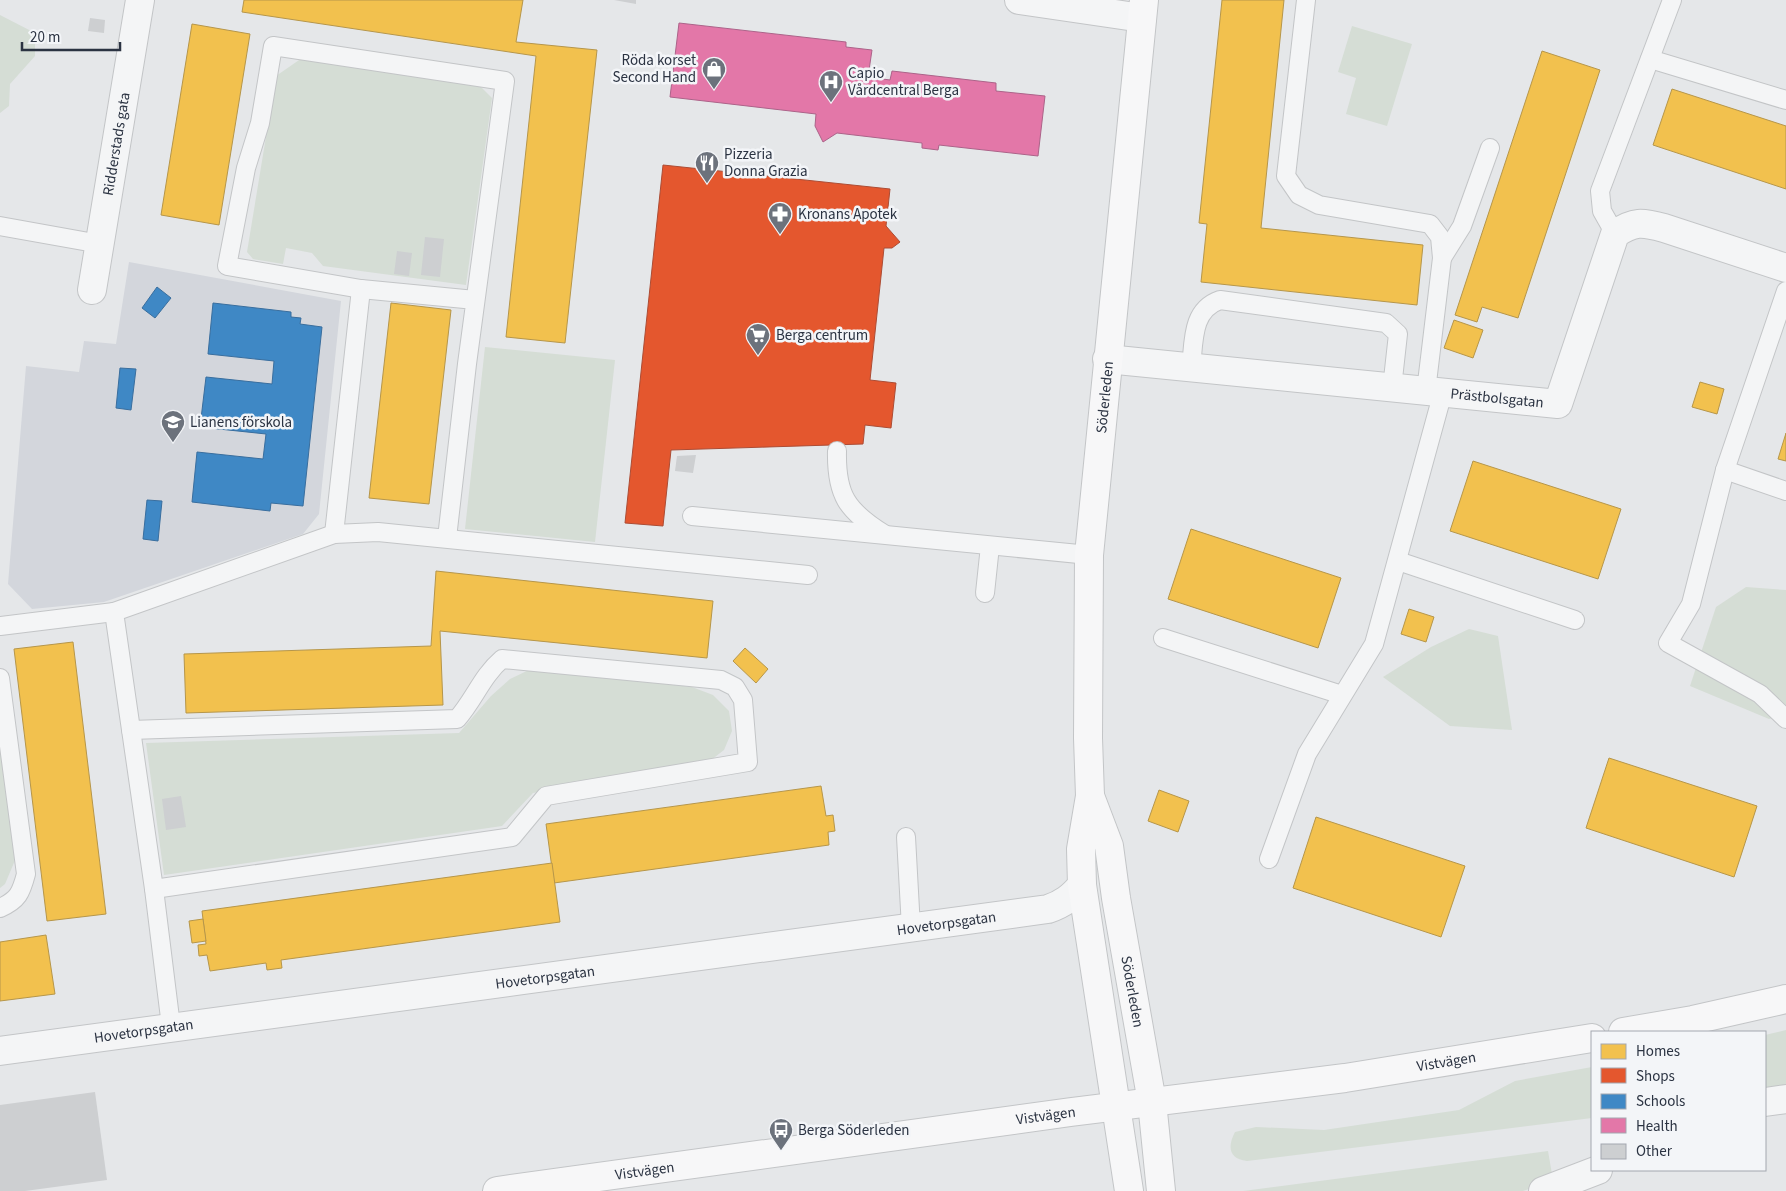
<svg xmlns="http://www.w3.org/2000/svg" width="1786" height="1191" font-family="'Source Sans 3',sans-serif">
  <rect width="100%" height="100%" fill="#e5e7e9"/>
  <polygon fill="#d3d6dc" points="129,262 341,301 319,514 303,534 104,602 32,609 8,584 26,366 79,372 84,341 116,344"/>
  <g fill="#d5ddd5">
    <polygon points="0,15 35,33 35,56 10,84 9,106 0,113"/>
    <polygon points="1352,26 1412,44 1387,126 1346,114 1356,78 1338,72"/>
    <polygon points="302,58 475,81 492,98 466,285 323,266 312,253 286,248 283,264 253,259 247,252 276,76"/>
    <polygon points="485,347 615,360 595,542 465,529"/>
    <polygon points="1746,587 1786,590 1786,714 1769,719 1690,686 1716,607"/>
    <polygon points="1469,629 1498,636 1512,730 1450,726 1383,677 1431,647"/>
    <polygon points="531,669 692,687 713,695 729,711 732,731 724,750 711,760 533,793 502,826 164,875 146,743 459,733 491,696 510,679"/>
    <polygon points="0,747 16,858 5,884 0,888"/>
    <polygon points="1786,1030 1786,1089 1765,1093 1765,1035"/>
    <path d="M1592 1067V1118L1247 1161C1229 1159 1227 1147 1235 1132L1256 1127 1324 1130 1459 1110 1515 1081Z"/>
    <polygon points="1548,1151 1553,1180 1523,1191 1243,1191"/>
  </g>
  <g fill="#f2c14e" stroke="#b6964a">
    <polygon points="244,0 523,0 516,42 597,50 565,343 506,337 536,56 242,12"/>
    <polygon points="1222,0 1284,0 1261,228 1423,245 1417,305 1201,282 1207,224 1199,223"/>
    <polygon points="192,24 250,34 219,225 161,215"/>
    <polygon points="1542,51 1600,70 1518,318 1482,307 1477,322 1455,315"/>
    <polygon points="1672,89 1786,126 1786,189 1653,145"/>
    <polygon points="391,303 451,310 429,504 369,498"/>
    <polygon points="1454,320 1483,330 1473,358 1444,348"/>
    <polygon points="1700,382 1724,389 1717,414 1692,407"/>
    <polygon points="1786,433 1786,461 1778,459"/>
    <polygon points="1473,461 1621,509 1598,579 1450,531"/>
    <polygon points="1191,529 1341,578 1318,648 1168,599"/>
    <polygon points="436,571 713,601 707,658 440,631 443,705 186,713 184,654 431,646"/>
    <polygon points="1409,609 1434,617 1426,642 1401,634"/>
    <polygon points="73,642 106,914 47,921 14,649"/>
    <polygon points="745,648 768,669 756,683 733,661"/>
    <polygon points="1609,758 1757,806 1734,877 1586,828"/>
    <polygon points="821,786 826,816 833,815 835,831 828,832 829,845 554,883 546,824"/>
    <polygon points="1159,790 1189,801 1178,832 1148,821"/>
    <polygon points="1316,817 1465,866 1441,937 1293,888"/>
    <polygon points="552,863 560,922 281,960 282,968 267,970 266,963 210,971 207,955 199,956 198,945 206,944 202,911"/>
    <polygon points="203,919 206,941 192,943 189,921"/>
    <polygon points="46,935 55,994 0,1001 0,942"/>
  </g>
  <polygon fill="#e4572e" stroke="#ac4c34" points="663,165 890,189 886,226 900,242 892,248 884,248 870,380 896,383 891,428 865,425 863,444 671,450 663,526 625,523"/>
  <g fill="#3f88c5" stroke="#396e9e">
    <polygon points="157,287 171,298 155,318 142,308"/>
    <polygon points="213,303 291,312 291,317 301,318 300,324 322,327 303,506 271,503 270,511 192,502 197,452 263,459 266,434 200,427 206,377 272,384 274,361 208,354"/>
    <polygon points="120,368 136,369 131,410 116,408"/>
    <polygon points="147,500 162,501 158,541 143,539"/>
  </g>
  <polygon fill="#e377a8" stroke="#ac6389" points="679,23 846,42 846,47 872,50 868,77 890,80 892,71 996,83 996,91 1045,96 1038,156 939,145 938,150 922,148 922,143 837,133 823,142 815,126 816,114 670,97"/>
  <g fill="#cdcfd1">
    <polygon points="614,0 636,0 636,4"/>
    <polygon points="90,18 105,20 104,33 88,31"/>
    <polygon points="425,237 444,239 440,277 421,275"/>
    <polygon points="397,251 412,253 409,276 394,274"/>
    <polygon points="696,455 693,473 675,471 677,456"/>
    <polygon points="181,796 186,827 166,830 162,799"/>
    <polygon points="95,1092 107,1180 25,1191 0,1191 0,1105"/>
  </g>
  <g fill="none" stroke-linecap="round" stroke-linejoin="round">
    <g stroke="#c3c5c7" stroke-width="20">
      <g id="lane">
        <polyline points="1306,0 1286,176 1299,195 1319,205 1430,224 1440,237 1442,258 1426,391"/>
        <polyline points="1650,59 1786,100"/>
        <polyline points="0,226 100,244"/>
        <polyline points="1615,234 1602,211 1600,191 1672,0"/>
        <polyline points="1442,258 1462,226 1490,148"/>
        <polyline points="1786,291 1725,470 1691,604 1668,643 1760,694 1786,719"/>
        <path d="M1191 368C1194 342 1191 310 1220 300L1386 323 1398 334 1392 388"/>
        <path d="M837 451C836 495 847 511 884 534"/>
        <polyline points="1725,470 1786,491"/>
        <polyline points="692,516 1089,555"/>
        <polyline points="334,534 361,289"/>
        <polyline points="447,538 467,364 505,81 273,46 260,123 246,168 227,266 361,289 475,300"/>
        <polyline points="1398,561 1575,620"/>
        <polyline points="985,593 990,546"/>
        <polyline points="0,626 114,612"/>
        <polyline points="1163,638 1342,695"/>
        <path d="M0 678 26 874C21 893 18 900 0 908"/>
        <path d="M131 730 457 719C474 700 482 676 502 659L721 680 735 687 743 700 748 762 546 796 512 837 154 889"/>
        <polyline points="906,837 911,928"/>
        <polyline points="1269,859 1307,754 1374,644 1443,392"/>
        <polyline points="171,1026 154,889 114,612 334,534 378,532 808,575"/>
      </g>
    </g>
    <g stroke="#c3c5c7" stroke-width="30">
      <g id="street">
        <polyline points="1019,0 1142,18"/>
        <path id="s1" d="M92 290 140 0"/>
        <path id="s2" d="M1107 359 1558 404 1615 234C1634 221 1642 222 1664 228L1786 268"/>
        <path id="s3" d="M0 1051C349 1001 699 959 1048 909 1063 904 1072 897 1082 885"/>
        <polyline points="1765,1102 1786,1099"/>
        <polyline points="1543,1191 1598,1170"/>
      </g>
    </g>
    <g stroke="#c3c5c7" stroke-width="30">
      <g id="secondary">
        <path id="s4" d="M1090 796 1109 846 1116 898 1152 1102 1161 1191"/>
        <polyline points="1623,1032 1693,1020 1786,999"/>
        <path id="s5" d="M497 1191 1071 1112 1345 1078 1592 1038"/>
        <path id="s6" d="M1129 1191 1082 885 1081 849 1090 796 1088 738 1089 555 1144 0"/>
      </g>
    </g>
    <use href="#lane" stroke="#f4f5f6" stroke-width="18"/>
    <use href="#street" stroke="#f4f5f6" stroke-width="28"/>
    <use href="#secondary" stroke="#f7f7f8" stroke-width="28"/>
  </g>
  <defs>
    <g id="shop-pin" transform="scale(1.25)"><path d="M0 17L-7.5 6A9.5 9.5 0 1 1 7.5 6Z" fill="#6c727c" stroke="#f3f5f8"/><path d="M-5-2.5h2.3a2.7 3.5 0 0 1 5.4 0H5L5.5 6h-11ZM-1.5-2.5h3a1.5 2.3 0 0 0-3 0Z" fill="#fff"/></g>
    <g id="hospital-pin" transform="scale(1.25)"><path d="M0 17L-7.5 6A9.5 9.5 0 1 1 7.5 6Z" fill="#6c727c" stroke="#f3f5f8"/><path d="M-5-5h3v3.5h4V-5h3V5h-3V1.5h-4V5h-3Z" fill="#fff"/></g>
    <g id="restaurant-pin" transform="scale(1.25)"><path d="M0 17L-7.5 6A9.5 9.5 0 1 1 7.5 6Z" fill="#6c727c" stroke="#f3f5f8"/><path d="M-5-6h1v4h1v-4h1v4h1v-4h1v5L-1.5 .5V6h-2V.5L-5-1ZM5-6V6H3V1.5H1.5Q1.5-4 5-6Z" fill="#fff"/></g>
    <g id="pharmacy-pin" transform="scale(1.25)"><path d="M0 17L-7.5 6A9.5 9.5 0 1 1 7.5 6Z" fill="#6c727c" stroke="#f3f5f8"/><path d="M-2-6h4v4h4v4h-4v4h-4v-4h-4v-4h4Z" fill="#fff"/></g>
    <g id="supermarket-pin" transform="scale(1.25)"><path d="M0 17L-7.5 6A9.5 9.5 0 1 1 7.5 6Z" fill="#6c727c" stroke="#f3f5f8"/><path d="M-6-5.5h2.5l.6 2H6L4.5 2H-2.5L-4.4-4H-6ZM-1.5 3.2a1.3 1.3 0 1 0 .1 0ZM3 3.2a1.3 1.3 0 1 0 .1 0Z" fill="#fff"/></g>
    <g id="school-pin" transform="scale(1.25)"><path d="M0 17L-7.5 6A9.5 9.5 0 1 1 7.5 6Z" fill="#6c727c" stroke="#f3f5f8"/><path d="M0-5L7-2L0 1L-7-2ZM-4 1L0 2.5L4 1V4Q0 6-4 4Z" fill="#fff"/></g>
    <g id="bus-pin" transform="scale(1.25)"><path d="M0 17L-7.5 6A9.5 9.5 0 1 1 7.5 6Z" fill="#6c727c" stroke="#f3f5f8"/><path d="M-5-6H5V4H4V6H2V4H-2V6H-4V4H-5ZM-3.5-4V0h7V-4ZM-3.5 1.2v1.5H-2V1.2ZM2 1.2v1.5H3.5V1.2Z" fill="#fff"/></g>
  </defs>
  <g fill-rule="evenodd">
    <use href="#shop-pin" x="714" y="69"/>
    <use href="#hospital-pin" x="831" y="82"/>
    <use href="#restaurant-pin" x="707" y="163"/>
    <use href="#pharmacy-pin" x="780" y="214"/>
    <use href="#supermarket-pin" x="758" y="335"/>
    <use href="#school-pin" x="173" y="422"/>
    <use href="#bus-pin" x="781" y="1130"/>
  </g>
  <g text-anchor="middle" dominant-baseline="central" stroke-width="5" stroke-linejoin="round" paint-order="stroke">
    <g font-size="15" fill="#2b3342" stroke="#f3f5f8" text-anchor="start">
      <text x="696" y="60" text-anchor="end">Röda korset<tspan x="696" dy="17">Second Hand</tspan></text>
      <text x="848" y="73">Capio<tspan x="848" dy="17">Vårdcentral Berga</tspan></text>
      <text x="724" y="154">Pizzeria<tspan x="724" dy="17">Donna Grazia</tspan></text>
      <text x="798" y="214">Kronans Apotek</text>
      <text x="776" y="335">Berga centrum</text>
      <text x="190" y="422">Lianens förskola</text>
      <text x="798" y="1130">Berga Söderleden</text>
    </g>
    <g font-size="15" fill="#2b3342" stroke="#f3f5f8">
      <text stroke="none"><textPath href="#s1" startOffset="148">Ridderstads gata</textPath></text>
      <text stroke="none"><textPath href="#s6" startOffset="799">Söderleden</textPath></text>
      <text stroke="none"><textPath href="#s2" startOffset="392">Prästbolsgatan</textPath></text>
      <text stroke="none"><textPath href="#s3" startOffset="955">Hovetorpsgatan</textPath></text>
      <text stroke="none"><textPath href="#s3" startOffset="550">Hovetorpsgatan</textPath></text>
      <text stroke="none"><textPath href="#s4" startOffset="201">Söderleden</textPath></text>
      <text stroke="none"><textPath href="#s3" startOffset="145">Hovetorpsgatan</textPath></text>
      <text stroke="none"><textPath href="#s5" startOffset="958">Vistvägen</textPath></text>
      <text stroke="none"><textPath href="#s5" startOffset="554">Vistvägen</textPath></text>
      <text stroke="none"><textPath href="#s5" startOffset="149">Vistvägen</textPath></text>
    </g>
  </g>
  <rect x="1591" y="1031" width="175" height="140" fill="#f3f5f8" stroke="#a3a7af"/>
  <rect x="1601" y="1044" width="25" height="15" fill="#f2c14e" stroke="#a3a7af"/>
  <text x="1636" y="1056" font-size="15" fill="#2b3342">Homes</text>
  <rect x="1601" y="1068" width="25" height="15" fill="#e4572e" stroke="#a3a7af"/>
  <text x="1636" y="1081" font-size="15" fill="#2b3342">Shops</text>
  <rect x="1601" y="1094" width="25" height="15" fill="#3f88c5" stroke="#a3a7af"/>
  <text x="1636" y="1106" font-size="15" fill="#2b3342">Schools</text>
  <rect x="1601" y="1118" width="25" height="15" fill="#e377a8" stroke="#a3a7af"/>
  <text x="1636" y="1131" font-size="15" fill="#2b3342">Health</text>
  <rect x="1601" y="1144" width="25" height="15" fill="#cdcfd1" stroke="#a3a7af"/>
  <text x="1636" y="1156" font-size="15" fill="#2b3342">Other</text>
  <path d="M22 42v8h98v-8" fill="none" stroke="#2b3342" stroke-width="2.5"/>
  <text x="30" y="42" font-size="15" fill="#2b3342" stroke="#f3f5f8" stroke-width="4" paint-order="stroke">20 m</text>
</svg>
